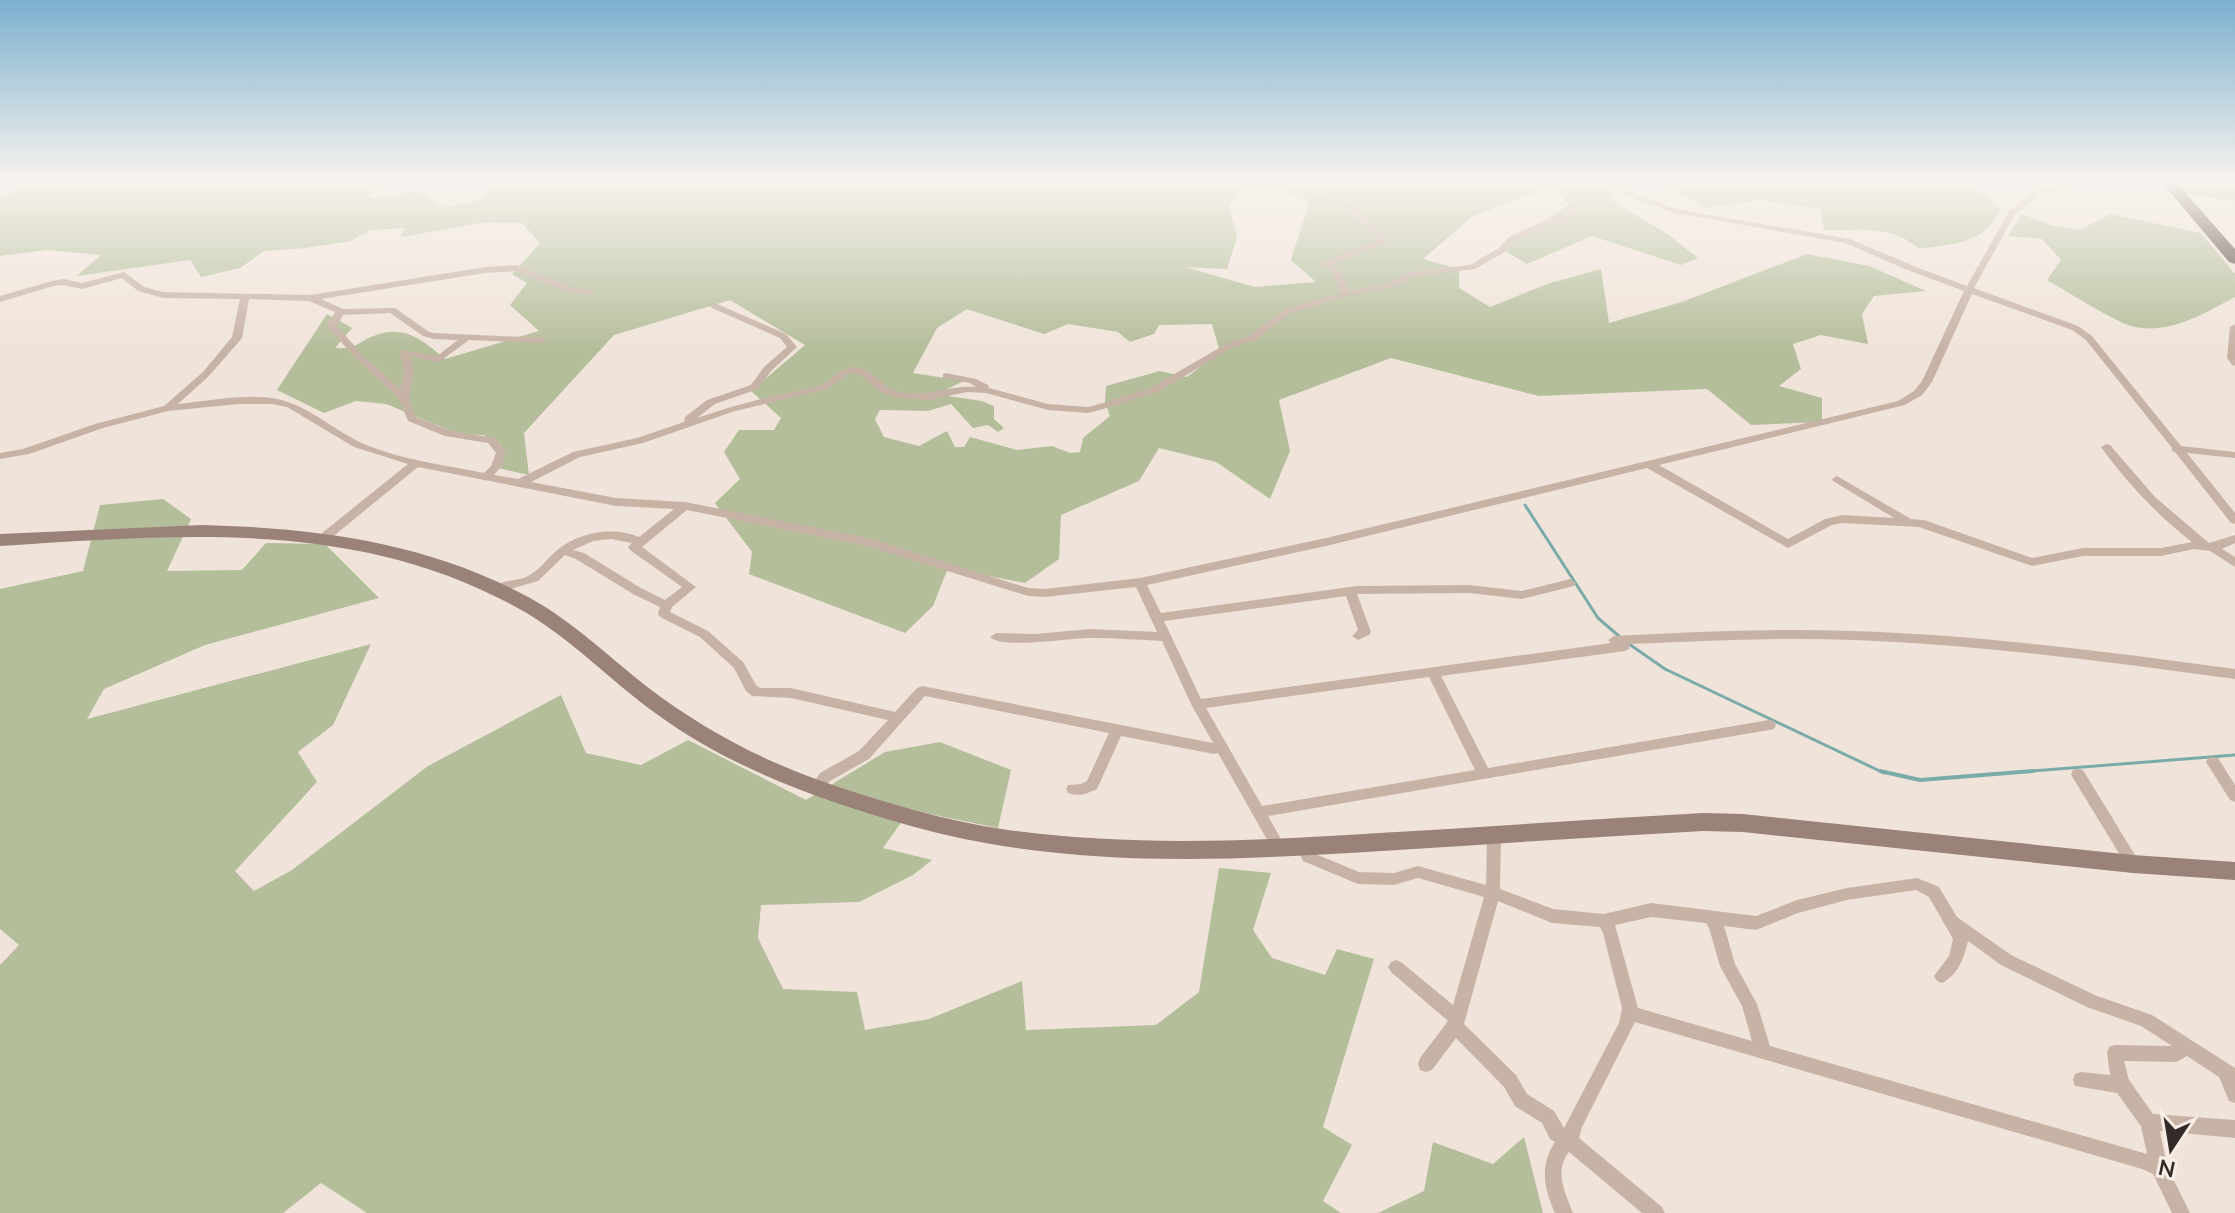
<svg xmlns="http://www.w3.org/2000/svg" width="2235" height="1213" font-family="'Nunito Sans',sans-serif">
  <rect width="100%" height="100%" fill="#f0e4da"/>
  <g fill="#b5be9b" fill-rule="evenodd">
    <path d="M24 180H386L368 197C400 198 415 179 440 208L478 201 502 180H1616L1611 200 1669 235 1698 258 1681 265 1592 236 1527 264 1502 249 1570 204 1552 187 1473 216 1423 259 1459 269V288L1490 307 1547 284 1601 269 1609 323 1682 302 1807 254 1869 266 1926 291 1874 296 1862 314 1868 344 1821 335 1793 344 1801 369 1779 386 1822 398V422L1751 425 1707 389 1539 396 1391 358 1279 400 1290 451 1270 499 1216 462 1159 448 1139 481 1061 515 1059 559 1025 583 948 568 933 606 905 633 749 574 752 552 715 503 740 479 724 452 739 430H774L781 418 751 391 805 345 730 300 614 335 524 433 529 475 498 468 505 453 499 443 483 435 458 434 386 404 356 401 324 413 277 390 327 314 352 328 335 348C356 349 354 345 371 337 402 323 422 339 445 359L539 331 510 305 527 283 512 274 540 243 522 223 487 222 401 237 405 228 370 230 351 241 305 248 264 251 240 268 201 277 190 260 77 276 101 255 47 250 0 256V195L12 194ZM1279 189 1309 202 1291 260 1316 282 1255 287 1185 267 1227 269 1237 237 1229 205 1244 190ZM967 309 1044 334 1068 324 1118 332 1130 342 1154 334 1159 325 1212 324 1220 352 1187 377 1160 371 1106 386 1105 402 1110 416 1083 438 1080 452 1070 453 1052 446 1017 450 970 437 964 447H955L947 431 919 446 884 437 875 419 880 410 928 411 951 404 973 428 988 425 998 432 1004 428 994 419V406L982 401 948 396 945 390 964 381 913 373 937 328Z"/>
    <path d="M1659 180H1705L1725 185 1745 180H1955L1992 200 2000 210C1985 244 1952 244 1919 249 1892 224 1858 231 1824 230L1820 209 1759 200 1706 208 1659 183Z"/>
    <polygon points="2172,180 2235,180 2235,201 2185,194"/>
    <path d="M2022 214 2053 226 2080 230 2110 214 2201 233 2235 274V297C2205 313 2171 334 2135 327 2118 324 2065 290 2047 280L2061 260 2042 239 2008 236Z"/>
    <polygon points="163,499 191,519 167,571 242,570 266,543 325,544 379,598 205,645 104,689 87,719 371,644 333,725 298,752 317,782 235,871 254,891 292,870 428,766 561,695 586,753 641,765 688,740 806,800 885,752 940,742 1011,770 998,828 910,810 883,848 932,860 913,875 859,902 761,905 758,938 783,989 857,992 865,1030 929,1019 1022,981 1026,1030 1156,1025 1199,992 1219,868 1271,873 1253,930 1272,958 1325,975 1337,949 1374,959 1323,1127 1352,1145 1323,1201 1341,1213 367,1213 321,1183 283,1213 0,1213 0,965 19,945 0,929 0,589 83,571 100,505"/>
    <polygon points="1524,1137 1543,1213 1378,1213 1424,1191 1433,1142 1493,1164"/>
  </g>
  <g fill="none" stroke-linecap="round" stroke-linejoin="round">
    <g stroke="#7aaba9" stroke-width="3">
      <polyline points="1525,505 1598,618 1620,637"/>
      <polyline points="1629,644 1665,669 1884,773"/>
      <polyline points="2008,773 2235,755"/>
    </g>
    <polyline stroke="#7aaba9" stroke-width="4" points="1880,771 1920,780 2033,771"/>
    <g fill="#c7b3a6" fill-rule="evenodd">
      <path d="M1308 180H1320L1303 186 1316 191 1338 196 1387 236 1384 244 1332 264 1342 274 1349 291 1386 284 1410 272 1470 265 1499 248 1509 237 1539 223 1562 216 1587 183H1614L1613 180H1621L1624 189 1629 191 1676 209 1850 239 1916 267 1967 286 2009 211 2034 191 2074 180H2085L2084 182 2040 195 2015 214 1974 288 2078 326 2092 336 2181 446 2235 452V458L2187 453 2235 513V524L2231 523 2175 452 2172 451V448L2086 340 2072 330 1972 294 1932 382 1922 395 1905 405 1659 465 1788 539 1825 519 1842 515 1894 518 1833 481 1832 479 1837 476 1911 519 1924 520 2032 558 2083 548H2161L2192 542C2157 515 2127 483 2101 447L2106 444 2110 445 2155 497 2209 543 2235 535V543L2222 549 2235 557V567L2210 551 2194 549 2161 556H2083L2032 566 1919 527 1842 523 1832 525 1788 548 1647 468 1326 546 1147 585 1161 613 1357 586 1469 585 1522 591 1570 579 1576 583 1574 586 1522 599 1469 593 1357 594 1371 632 1369 635 1358 640 1352 636 1358 630 1346 596 1164 621 1201 699 1611 643 1608 640 1614 636C1693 632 1773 628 1852 631 1981 635 2108 652 2235 669V679C2109 662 1982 645 1855 640 1780 637 1705 641 1630 644L1629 649 1625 651 1441 676 1488 768 1769 720 1774 721 1776 725 1774 729 1769 730 1268 816 1286 848 1284 852 1279 854 1274 852 1218 753 1214 754 1121 736 1097 789C1086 794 1080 797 1068 793L1066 789 1068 785 1081 784 1087 781 1109 733 925 696 869 759 830 781 822 792 817 794 812 792 810 788 820 773 859 751 888 720 791 698 752 696 746 691 734 668 700 637 660 617 658 614 660 607 633 594 576 559 565 555 538 581 497 593 491 589C501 579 514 582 526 577 538 572 546 560 555 552 578 532 612 526 639 537L674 509 616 506 418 467 330 539 326 540 320 536 322 533 408 464 354 447 287 407 272 404H238L168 411 103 428 29 454 0 459V453L23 449 95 424 164 406 203 372 232 337 240 299 163 298 138 291 122 278 82 289 64 285 53 286 0 302V296L52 281 64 279 82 283 124 272 144 287 163 292 311 295 485 267 517 265 573 288 594 290V294L569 293 516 271 485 273 321 299 343 309 395 308 429 332 434 333 545 338V342L542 343 469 340 439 362 411 356 414 370 409 398 416 417 451 431 495 438 506 453 501 467 494 475 518 479 573 452 637 438 684 422 685 417 707 400 751 385 764 367 787 347 780 338 712 308 710 306 715 303 786 334 797 347 771 371 758 389 715 404 697 418C725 408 752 401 781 394 794 391 811 390 823 384 833 379 841 367 855 367 872 367 881 387 897 391 924 399 949 385 976 387L970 383 943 378V374L946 373 976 379 988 385 989 388 1048 404 1088 407 1110 401 1150 388 1226 344 1249 336 1285 309 1341 293 1334 275 1322 263 1377 240 1379 237 1332 200 1310 195 1292 185ZM1592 187H1616L1623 195 1674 213 1845 243 1910 271 1964 291 1922 381 1914 391 1898 401 1326 538 1140 578 1045 589 1028 588 868 538 685 502 616 498 531 482 580 457 643 443 735 411 828 389 847 375 855 373 863 376 878 391 898 398 929 400 967 392 986 393 1048 410 1088 413 1118 405 1158 392 1232 348 1255 340 1291 313 1347 296 1392 288 1412 277 1475 269 1505 252 1515 241 1545 227 1568 220ZM249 299 309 301 335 312 327 326 358 361 398 397 408 421 445 436 488 443 496 453 491 466 484 473C444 465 402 460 364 444 334 431 310 406 277 399 246 393 210 401 178 404L209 376 242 338ZM390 313 423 336 434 339 458 340 437 356 402 350 400 352 404 370 401 389 364 357 337 326 343 315ZM687 510 867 546 1028 596 1045 597 1136 587 1157 632 1090 629 1035 634 996 633 990 637C1004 650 1071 637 1093 638 1116 638 1139 640 1162 641L1191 704 1213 743 922 686 917 688 895 712 791 688H760L756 685 743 662 708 631 670 612 672 607 696 587 642 547ZM611 539 632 543 628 547 630 550 682 587 665 600 641 588 584 553 573 550 593 541ZM1429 677 1475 770 1262 806 1206 708Z"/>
      <polygon points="2235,324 2235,366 2232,365 2227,358 2230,327"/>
      <polygon points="2213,757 2218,758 2235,785 2235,802 2230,800 2206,762 2208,758"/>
      <polygon points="2078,769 2083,770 2138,860 2140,864 2138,868 2133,870 2128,868 2073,778 2071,774 2073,770"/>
      <path d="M1494 829 1499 831 1501 835 1500 889 1553 909 1604 914 1651 903 1756 916 1797 900 1847 888 1917 878 1939 887 1957 917 2011 955 2097 996 2152 1015 2235 1068V1103L2229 1101 2219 1077 2187 1056 2176 1062 2124 1061 2129 1080 2153 1114 2235 1120V1138L2160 1131 2167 1166 2190 1213H2172L2153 1174 2142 1169 1635 1022 1582 1127 1579 1138 1662 1207 1665 1213H1642L1569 1152C1554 1171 1565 1193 1573 1213H1555C1544 1188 1539 1166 1555 1142L1550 1139 1542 1123 1515 1106 1504 1087 1456 1038 1432 1070 1426 1072 1420 1070 1418 1064 1420 1058 1448 1021 1391 972 1388 967 1391 962 1396 960 1401 962 1453 1005 1484 897 1418 878 1394 885 1358 884 1303 861 1296 847 1298 843 1303 841 1308 843 1313 853 1359 872 1394 873 1418 866 1486 885 1487 835 1489 831ZM1916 890 1929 897 1953 939 1949 956 1934 976 1937 981 1942 983C1958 975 1964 958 1968 941L2001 965 2087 1007 2141 1026 2172 1046 2115 1045 2109 1047 2107 1053 2110 1075 2081 1072 2075 1074 2073 1080 2075 1086 2117 1093 2141 1126 2147 1154 1770 1046 1757 1004 1735 964 1724 926 1756 930 1798 913 1847 900ZM1498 901 1552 923 1600 927 1603 933 1622 1008 1619 1023 1564 1128 1554 1111 1527 1094 1516 1075 1464 1024ZM1651 917 1706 923 1709 928 1720 966 1742 1006 1752 1041 1638 1008 1615 925Z"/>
    </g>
    <path fill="#9a8278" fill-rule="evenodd" d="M202 525C317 528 427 542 530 598 574 622 611 659 650 689 703 729 761 760 824 782 883 802 945 821 1008 830 1131 847 1255 841 1379 833 1487 827 1595 819 1703 813L1743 814 2133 855 2235 862V880L2133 873 1743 832 1703 831C1596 837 1489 844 1382 851 1224 861 1064 869 911 826 821 800 734 770 658 715 610 681 568 635 516 607 354 518 177 535 0 546V534Z"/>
    <polygon fill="#54433e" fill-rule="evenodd" points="2160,180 2174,180 2235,249 2235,264 2229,262"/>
  </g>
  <linearGradient id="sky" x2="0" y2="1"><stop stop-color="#7cb0cf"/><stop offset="0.52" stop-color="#f8f3ee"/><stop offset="1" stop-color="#f8f3ee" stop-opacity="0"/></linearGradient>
  <rect width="2235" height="349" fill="url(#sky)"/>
  <g transform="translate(2171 1149) rotate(192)" stroke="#f8eee5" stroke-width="6" paint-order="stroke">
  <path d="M0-6L14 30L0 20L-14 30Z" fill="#342a27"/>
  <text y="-12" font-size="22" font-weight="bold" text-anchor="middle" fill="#342a27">N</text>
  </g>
</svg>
